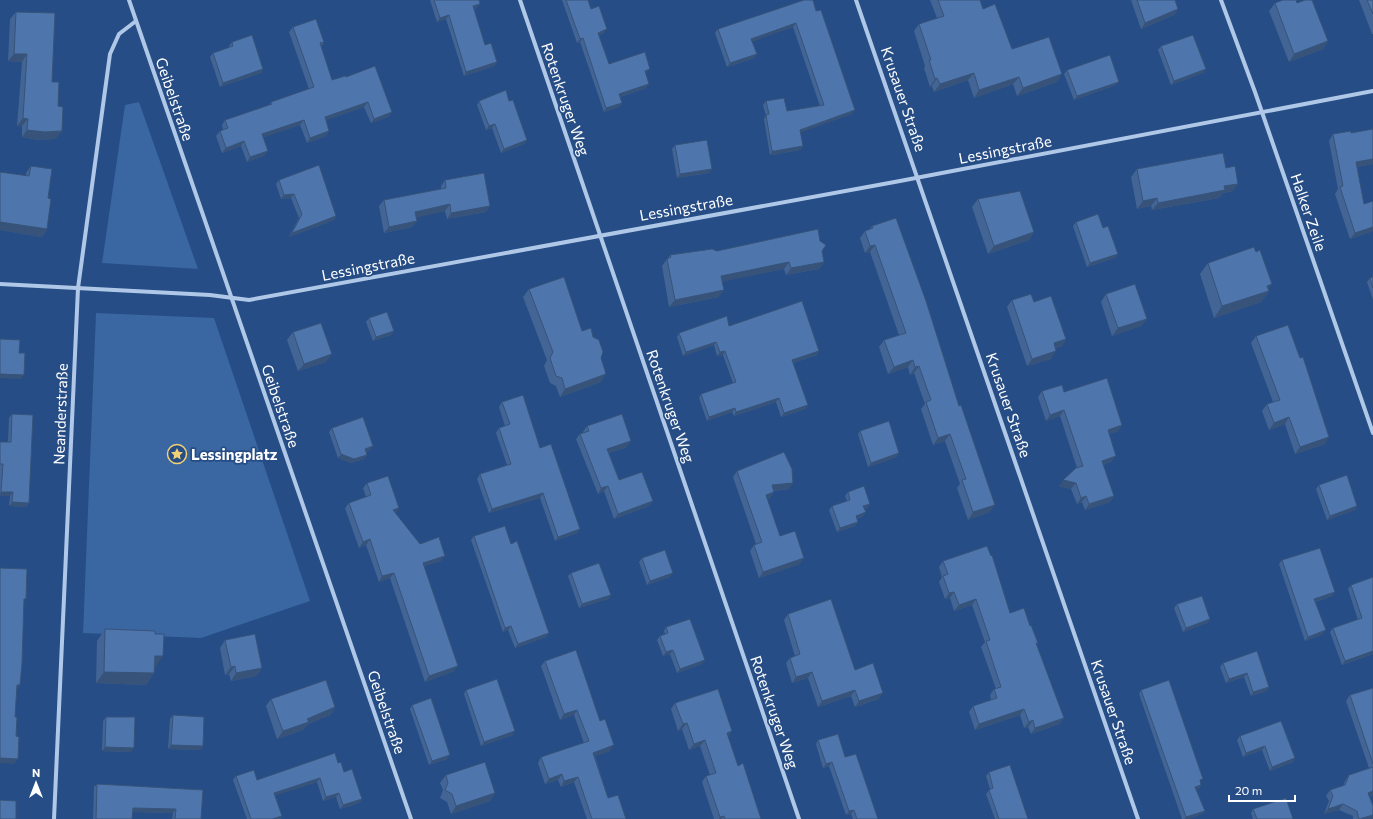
<svg xmlns="http://www.w3.org/2000/svg" width="1373" height="819" font-family="Commissioner,sans-serif">
  <rect width="100%" height="100%" fill="#264d85"/>
  <g fill="#3a66a2">
    <polygon points="139,102 198,269 102,263 125,105"/>
    <polygon points="96,313 214,318 310,601 201,638 83,633"/>
  </g>
  <g fill="none" stroke-linecap="round" stroke-linejoin="round">
    <g stroke="#b0c8e8" stroke-width="4">
      <polyline points="129,0 411,819"/>
      <polyline points="520,0 799,819"/>
      <polyline points="856,0 1138,819"/>
      <polyline points="1221,0 1255,92 1373,433"/>
      <polyline points="0,284 210,295 249,300 900,181 1373,91"/>
      <polyline points="54,819 78,288 110,54 119,34 136,21"/>
    </g>
  </g>
  <g fill="#436595">
    <polygon points="430,0 479,0 477,8 474,9 485,45 497,62 494,66 464,76 446,19 437,22"/>
    <polygon points="562,0 588,0 591,9 604,33 599,35 609,64 647,73 646,73 646,88 620,97 622,103 619,107 604,112 580,42 577,43"/>
    <polygon points="804,0 852,114 800,132 803,146 800,150 772,155 770,155 764,119 766,116 763,105 766,101 787,111 820,106 793,27 752,41 757,54 754,58 727,67 715,33 718,29"/>
    <polygon points="930,0 980,0 983,9 1012,49 1057,82 1017,96 1013,84 974,98 968,80 934,92 932,86 930,87 924,68 925,66 914,31 919,24 937,18"/>
    <polygon points="1131,0 1175,0 1178,9 1174,15 1141,29"/>
    <polygon points="1359,0 1373,0 1373,34 1372,34"/>
    <polygon points="1275,3 1297,3 1328,41 1323,49 1289,62 1269,11"/>
    <polygon points="16,12 52,82 56,139 39,140 22,137 22,126 17,126 22,62 8,61 10,19"/>
    <polygon points="293,27 324,42 321,46 332,80 346,77 392,112 388,117 371,123 364,107 326,120 329,131 326,136 307,143 300,125 263,137 264,156 247,162 241,146 222,153 216,136 220,131 223,130 222,125 225,120 269,105 271,102 309,89 289,32"/>
    <polygon points="232,42 263,69 261,73 220,87 210,57 213,53 229,48 229,46"/>
    <polygon points="1161,46 1206,69 1203,73 1171,85 1158,50"/>
    <polygon points="1067,70 1116,85 1074,100 1064,74"/>
    <polygon points="479,101 527,140 524,144 501,153 492,128 486,130 477,105"/>
    <polygon points="1373,129 1373,164 1357,167 1364,204 1373,231 1350,239 1335,194 1338,189 1329,141 1333,134 1351,133"/>
    <polygon points="675,145 709,173 677,178 672,149"/>
    <polygon points="31,166 48,198 47,229 42,237 0,230 0,172 26,176 26,173"/>
    <polygon points="1226,168 1233,191 1223,193 1219,198 1152,210 1151,206 1137,209 1131,177 1137,169"/>
    <polygon points="279,180 336,216 334,220 289,237 299,218 291,198 281,199 276,184"/>
    <polygon points="445,180 486,212 447,219 445,211 416,217 417,221 412,227 384,233 379,206 384,200 441,189 441,186"/>
    <polygon points="978,199 1034,232 1029,240 988,254 972,207"/>
    <polygon points="1076,222 1103,228 1118,254 1115,258 1087,267 1073,226"/>
    <polygon points="872,226 990,512 968,520 957,488 960,484 945,441 933,445 921,409 925,404 914,373 910,375 908,367 888,374 879,347 884,340 899,335 870,252 865,253 860,238 865,231 870,229"/>
    <polygon points="717,251 822,251 824,262 819,269 786,275 784,269 722,281 719,297 669,307 662,266 667,259 668,258 670,255"/>
    <polygon points="1208,263 1268,289 1269,291 1261,302 1214,318 1200,274"/>
    <polygon points="1373,277 1373,300 1367,282 1370,278"/>
    <polygon points="529,289 582,331 601,358 601,382 560,397 556,386 550,383 544,366 547,360 523,297"/>
    <polygon points="1106,294 1147,319 1141,326 1112,336 1101,302"/>
    <polygon points="1012,300 1034,302 1066,339 1062,346 1055,348 1051,359 1027,366 1007,307"/>
    <polygon points="369,318 394,331 391,335 373,341 366,322"/>
    <polygon points="729,326 817,355 793,363 808,405 805,409 781,417 776,402 734,416 732,412 707,421 699,398 701,394 733,383 723,355 717,356 714,345 683,356 677,337 679,333"/>
    <polygon points="293,332 326,362 298,371 287,340"/>
    <polygon points="1256,336 1325,444 1295,454 1285,424 1269,430 1262,411 1267,404 1273,402 1251,343"/>
    <polygon points="1042,391 1064,392 1122,425 1118,431 1109,434 1112,461 1103,465 1114,496 1110,502 1085,510 1082,502 1077,504 1071,489 1059,486 1077,468 1060,416 1046,421 1038,397"/>
    <polygon points="502,402 540,448 580,529 577,533 555,541 540,498 489,513 477,479 480,474 507,465 496,433 499,428 505,426 499,407"/>
    <polygon points="12,414 29,503 26,507 9,506 10,496 0,496 0,442 8,442 9,418"/>
    <polygon points="587,426 627,447 609,453 619,480 653,501 649,506 614,519 604,491 598,494 576,439 580,434 584,432 583,432"/>
    <polygon points="332,428 373,446 370,450 366,452 367,455 364,459 351,463 338,458 329,432"/>
    <polygon points="860,431 897,457 868,467 858,434"/>
    <polygon points="737,471 789,489 773,491 774,492 770,498 767,499 780,536 800,564 759,578 750,551 754,545 756,544 733,477"/>
    <polygon points="367,483 395,513 420,544 441,561 424,566 454,671 425,682 390,578 379,582 366,545 359,548 345,508 349,503 366,497 363,488"/>
    <polygon points="1319,485 1357,506 1355,510 1327,520 1316,489"/>
    <polygon points="848,492 870,504 867,508 864,509 866,512 863,516 857,519 858,522 855,526 837,532 829,510 832,506 847,501 845,496"/>
    <polygon points="474,536 511,544 549,633 546,637 515,648 508,630 503,632 471,540"/>
    <polygon points="642,558 670,577 647,585 639,562"/>
    <polygon points="1282,560 1335,592 1332,596 1315,602 1323,634 1305,641 1279,564"/>
    <polygon points="943,561 1010,613 1030,626 1038,643 1036,645 1064,718 1059,724 1031,734 1028,727 1024,728 1020,715 975,730 969,712 973,706 991,700 990,695 994,689 996,689 981,647 985,642 972,605 954,611 950,598 945,599 939,582 942,577 939,567"/>
    <polygon points="571,573 611,595 608,599 579,608 568,576"/>
    <polygon points="1351,585 1373,654 1342,665 1330,632 1333,628 1358,620 1348,589"/>
    <polygon points="1177,604 1210,619 1207,623 1183,632 1174,608"/>
    <polygon points="788,614 855,670 879,699 855,707 851,696 818,707 808,678 792,683 786,663 790,658 795,656 784,620"/>
    <polygon points="666,627 702,664 677,673 670,654 663,656 657,640 660,636 665,634 664,631"/>
    <polygon points="105,629 155,668 154,673 146,685 96,683 97,641"/>
    <polygon points="225,640 262,668 256,676 231,681 229,674 225,675 220,648"/>
    <polygon points="1257,651 1269,687 1266,691 1251,696 1244,677 1226,683 1220,667 1223,663"/>
    <polygon points="545,661 610,751 595,756 608,798 626,819 587,819 574,782 561,787 558,780 545,784 538,763 541,757 584,743 574,715 560,720 541,666"/>
    <polygon points="1373,688 1373,795 1370,796 1373,806 1373,818 1372,819 1353,819 1353,816 1339,810 1324,814 1329,801 1326,796 1330,790 1343,786 1345,781 1349,775 1369,768 1346,701 1350,695"/>
    <polygon points="466,690 513,735 481,746 464,694"/>
    <polygon points="1141,690 1201,782 1199,789 1196,789 1205,811 1202,814 1188,819 1182,819 1139,694"/>
    <polygon points="271,699 335,707 330,715 308,724 303,730 277,739 266,706"/>
    <polygon points="675,703 732,731 728,737 738,766 761,819 714,819 702,782 706,776 710,775 700,746 689,750 682,729 678,731 671,709"/>
    <polygon points="412,705 447,759 429,765 410,709"/>
    <polygon points="173,715 203,746 200,750 168,749 170,719"/>
    <polygon points="106,717 131,752 102,751 103,721"/>
    <polygon points="1281,721 1293,762 1270,771 1262,750 1243,757 1237,740 1240,736"/>
    <polygon points="818,740 845,757 878,819 853,819 851,814 846,815 829,766 823,768 816,744"/>
    <polygon points="338,763 362,799 359,803 340,809 336,797 323,801 317,782 275,795 282,816 280,819 247,819 233,780 236,776 257,780"/>
    <polygon points="989,772 1028,819 995,819 986,794 990,789 986,776"/>
    <polygon points="446,775 495,793 490,801 451,814 447,802 440,798 443,790 440,783"/>
    <polygon points="97,784 203,790 201,819 172,819 173,813 133,812 132,819 93,819 94,787"/>
    <polygon points="1253,809 1293,819 1253,819 1251,813"/>
  </g>
  <g fill="#375379">
    <polygon points="480,4 477,8 470,10 473,6"/>
    <polygon points="1178,9 1174,15 1141,29 1145,23"/>
    <polygon points="449,15 446,19 437,22 440,18"/>
    <polygon points="796,23 793,27 749,43 751,39"/>
    <polygon points="607,29 604,33 596,37 598,33"/>
    <polygon points="583,38 580,42 577,43 580,39"/>
    <polygon points="1328,41 1323,49 1289,62 1294,54"/>
    <polygon points="14,54 27,54 22,62 8,61"/>
    <polygon points="757,54 754,58 727,67 730,63"/>
    <polygon points="497,62 494,66 464,76 466,72"/>
    <polygon points="263,69 261,73 220,87 223,83"/>
    <polygon points="650,69 647,73 642,75 645,71"/>
    <polygon points="1206,69 1203,73 1171,85 1174,81"/>
    <polygon points="974,73 968,80 934,92 940,84"/>
    <polygon points="1062,74 1057,82 1017,96 1023,88"/>
    <polygon points="1019,77 1013,84 974,98 979,90"/>
    <polygon points="937,78 932,86 930,87 935,79"/>
    <polygon points="1119,82 1116,85 1074,100 1077,96"/>
    <polygon points="649,84 646,88 616,98 619,94"/>
    <polygon points="368,102 364,107 321,122 325,117"/>
    <polygon points="622,103 619,107 604,112 606,108"/>
    <polygon points="855,110 852,114 797,134 800,130"/>
    <polygon points="392,112 388,117 371,123 374,119"/>
    <polygon points="23,118 28,119 22,126 17,126"/>
    <polygon points="304,120 300,125 259,139 262,134"/>
    <polygon points="495,124 492,128 486,130 489,126"/>
    <polygon points="27,130 62,131 56,139 39,140 22,137"/>
    <polygon points="329,131 326,136 307,143 310,138"/>
    <polygon points="527,140 524,144 501,153 504,149"/>
    <polygon points="244,141 241,146 222,153 226,148"/>
    <polygon points="803,146 800,150 772,155 770,155 772,151"/>
    <polygon points="268,151 264,156 247,162 250,157"/>
    <polygon points="1373,159 1373,164 1352,168 1356,162"/>
    <polygon points="712,169 709,173 677,178 680,174"/>
    <polygon points="1238,184 1233,191 1223,193 1219,198 1152,210 1158,203 1224,186"/>
    <polygon points="294,194 291,198 281,199 284,195"/>
    <polygon points="1157,198 1151,206 1137,209 1143,201"/>
    <polygon points="450,204 445,211 411,219 415,212"/>
    <polygon points="490,206 486,212 447,219 451,213"/>
    <polygon points="336,216 334,220 289,237 292,233"/>
    <polygon points="417,221 412,227 384,233 389,227"/>
    <polygon points="0,222 47,229 42,237 0,230"/>
    <polygon points="1373,227 1373,231 1350,239 1355,233"/>
    <polygon points="1034,232 1029,240 988,254 994,246"/>
    <polygon points="875,245 870,252 865,253 870,246"/>
    <polygon points="1118,254 1115,258 1087,267 1090,263"/>
    <polygon points="789,262 784,269 721,282 721,276 726,275"/>
    <polygon points="824,262 819,269 786,275 791,268"/>
    <polygon points="1272,284 1267,291 1269,291 1261,302 1214,318 1222,306 1267,286"/>
    <polygon points="724,290 719,297 669,307 675,300"/>
    <polygon points="1147,319 1141,326 1112,336 1118,328"/>
    <polygon points="394,331 391,335 373,341 376,337"/>
    <polygon points="1066,339 1062,346 1049,351 1054,343"/>
    <polygon points="716,342 714,345 683,356 686,352"/>
    <polygon points="725,351 723,355 717,356 720,352"/>
    <polygon points="819,351 817,355 789,364 792,360"/>
    <polygon points="1056,351 1051,359 1027,366 1032,359"/>
    <polygon points="332,354 326,362 298,371 304,364"/>
    <polygon points="913,360 908,367 888,374 894,367"/>
    <polygon points="919,366 914,373 910,375 915,367"/>
    <polygon points="0,374 24,375 21,379 0,378"/>
    <polygon points="606,374 601,382 560,397 565,389"/>
    <polygon points="779,398 776,402 734,416 736,412"/>
    <polygon points="808,405 805,409 781,417 784,413"/>
    <polygon points="735,408 732,412 707,421 709,417"/>
    <polygon points="1064,410 1060,416 1046,421 1050,415"/>
    <polygon points="1289,417 1285,424 1269,430 1274,423"/>
    <polygon points="1122,425 1118,431 1104,436 1108,430"/>
    <polygon points="950,434 945,441 933,445 938,438"/>
    <polygon points="1329,437 1325,444 1295,454 1300,447"/>
    <polygon points="631,441 627,447 603,455 607,449"/>
    <polygon points="373,446 370,450 362,453 365,449"/>
    <polygon points="899,453 897,457 868,467 871,463"/>
    <polygon points="341,454 367,455 364,459 351,463 338,458"/>
    <polygon points="1116,456 1112,461 1098,467 1102,461"/>
    <polygon points="1063,480 1076,483 1071,489 1059,486"/>
    <polygon points="793,483 789,489 767,491 772,485"/>
    <polygon points="608,486 604,491 598,494 601,488"/>
    <polygon points="1,492 13,492 10,496 0,496 0,494"/>
    <polygon points="774,492 770,498 762,501 766,495"/>
    <polygon points="543,493 540,498 489,513 492,509"/>
    <polygon points="1086,496 1082,502 1077,504 1081,498"/>
    <polygon points="1114,496 1110,502 1085,510 1089,504"/>
    <polygon points="653,501 649,506 614,519 618,514"/>
    <polygon points="12,502 29,503 26,507 9,506"/>
    <polygon points="870,504 867,508 861,510 863,506"/>
    <polygon points="995,505 990,512 968,520 973,512"/>
    <polygon points="1357,506 1355,510 1327,520 1330,516"/>
    <polygon points="399,508 396,513 389,516 393,510"/>
    <polygon points="866,512 863,516 853,520 856,516"/>
    <polygon points="858,522 855,526 837,532 840,528"/>
    <polygon points="580,529 577,533 555,541 558,537"/>
    <polygon points="370,539 366,545 359,548 363,542"/>
    <polygon points="445,556 441,561 419,568 423,563"/>
    <polygon points="804,558 800,564 759,578 763,572"/>
    <polygon points="394,573 390,578 379,582 382,576"/>
    <polygon points="673,573 670,577 647,585 650,581"/>
    <polygon points="954,592 950,598 945,599 949,593"/>
    <polygon points="1335,592 1332,596 1311,603 1314,599"/>
    <polygon points="611,595 608,599 579,608 582,604"/>
    <polygon points="976,599 972,605 954,611 959,605"/>
    <polygon points="1210,619 1207,623 1183,632 1186,628"/>
    <polygon points="511,626 508,630 503,632 505,628"/>
    <polygon points="1326,630 1323,634 1305,641 1308,637"/>
    <polygon points="549,633 546,637 515,648 518,644"/>
    <polygon points="673,650 670,654 663,656 666,652"/>
    <polygon points="1373,651 1373,654 1342,665 1345,661"/>
    <polygon points="155,656 163,656 155,668 147,668"/>
    <polygon points="705,660 702,664 677,673 680,669"/>
    <polygon points="235,666 229,674 225,675 231,667"/>
    <polygon points="458,666 454,671 425,682 429,676"/>
    <polygon points="262,668 256,676 231,681 236,673"/>
    <polygon points="104,672 154,673 146,685 96,683"/>
    <polygon points="812,672 808,678 792,683 796,677"/>
    <polygon points="1247,673 1244,677 1226,683 1229,679"/>
    <polygon points="17,685 20,685 17,690 13,690"/>
    <polygon points="1269,687 1266,691 1251,696 1253,692"/>
    <polygon points="855,690 851,696 818,707 822,701"/>
    <polygon points="883,693 879,699 855,707 859,701"/>
    <polygon points="335,707 330,715 308,724 303,730 277,739 283,731 307,719"/>
    <polygon points="1024,709 1020,715 975,730 979,724"/>
    <polygon points="577,710 574,715 560,720 564,714"/>
    <polygon points="1064,718 1059,724 1031,734 1035,728"/>
    <polygon points="1033,720 1028,727 1024,728 1029,722"/>
    <polygon points="687,723 682,729 678,731 683,724"/>
    <polygon points="515,731 513,735 481,746 484,742"/>
    <polygon points="732,731 728,737 727,733"/>
    <polygon points="705,740 700,746 689,750 694,744"/>
    <polygon points="171,745 203,746 200,750 168,749"/>
    <polygon points="614,745 610,751 590,758 593,753"/>
    <polygon points="1265,746 1262,750 1243,757 1246,753"/>
    <polygon points="105,747 134,748 131,752 102,751"/>
    <polygon points="450,755 447,759 429,765 432,761"/>
    <polygon points="0,758 18,759 14,764 0,763"/>
    <polygon points="1295,758 1293,762 1270,771 1272,767"/>
    <polygon points="832,762 829,766 823,768 826,764"/>
    <polygon points="562,774 558,780 545,784 549,779"/>
    <polygon points="578,777 574,782 561,787 564,781"/>
    <polygon points="320,778 317,782 271,797 274,793"/>
    <polygon points="1201,785 1199,789 1193,791 1195,787"/>
    <polygon points="1373,791 1373,795 1364,798 1368,793"/>
    <polygon points="339,793 336,797 323,801 326,797"/>
    <polygon points="495,793 490,801 451,814 456,806"/>
    <polygon points="362,799 359,803 340,809 343,805"/>
    <polygon points="1343,804 1339,810 1324,814 1328,809"/>
    <polygon points="133,808 176,809 173,813 130,812"/>
    <polygon points="854,810 851,814 846,815 849,811"/>
    <polygon points="1205,811 1202,814 1188,819 1184,819 1186,817"/>
    <polygon points="1373,815 1373,818 1372,819 1360,819"/>
    <polygon points="282,816 280,819 272,819"/>
    <polygon points="724,816 721,819 719,819 720,817"/>
  </g>
  <g fill="#4e76ad" stroke="#375379">
    <polygon points="434,0 479,0 480,4 473,6 485,45 491,43 497,62 466,72 449,15 440,18"/>
    <polygon points="566,0 588,0 591,9 599,6 607,29 598,33 609,64 645,52 650,69 645,71 649,84 619,94 622,103 606,108 583,38 580,39"/>
    <polygon points="804,0 813,0 816,11 821,10 855,110 800,130 803,146 775,151 772,151 766,115 769,114 766,101 784,98 787,111 824,105 796,23 751,39 757,54 730,63 718,29"/>
    <polygon points="938,0 980,0 983,9 995,4 1012,49 1049,37 1062,74 1023,88 1019,77 979,90 974,73 940,84 937,78 935,79 929,60 931,60 919,24 944,16"/>
    <polygon points="1137,0 1175,0 1178,9 1145,23"/>
    <polygon points="1283,0 1296,0 1297,3 1305,0 1312,0 1328,41 1294,54 1275,3"/>
    <polygon points="1367,0 1373,0 1373,14"/>
    <polygon points="16,12 55,13 52,82 59,82 58,106 63,107 62,131 45,132 27,130 28,119 23,118 27,54 14,54"/>
    <polygon points="316,19 324,42 320,43 332,80 345,76 346,77 375,66 392,112 374,119 368,102 325,117 329,131 310,138 304,120 262,134 268,151 250,157 244,141 226,148 220,131 228,128 225,120 272,104 271,102 314,87 293,27"/>
    <polygon points="252,35 263,69 223,83 213,53 233,46 232,42"/>
    <polygon points="1193,35 1206,69 1174,81 1161,46"/>
    <polygon points="1110,55 1119,82 1077,96 1067,70"/>
    <polygon points="506,90 509,101 513,100 527,140 504,149 495,124 489,126 479,101"/>
    <polygon points="1373,129 1373,159 1356,162 1364,204 1373,201 1373,227 1355,233 1340,187 1343,186 1333,134 1351,131 1351,133"/>
    <polygon points="707,140 712,169 680,174 675,145"/>
    <polygon points="1223,153 1226,168 1235,166 1238,184 1224,186 1225,190 1158,203 1157,198 1143,201 1137,169"/>
    <polygon points="319,165 336,216 292,233 302,214 294,194 284,195 279,180"/>
    <polygon points="31,166 52,169 48,198 51,199 47,229 0,222 0,172 29,176"/>
    <polygon points="484,173 490,206 451,213 450,204 415,212 417,221 389,227 384,200 446,188 445,180"/>
    <polygon points="1020,191 1034,232 994,246 978,199"/>
    <polygon points="1098,214 1103,228 1108,226 1118,254 1090,263 1076,222"/>
    <polygon points="896,218 926,301 959,406 961,405 995,505 973,512 962,480 966,479 950,434 938,438 926,402 931,400 919,366 915,367 913,360 894,367 884,340 906,333 875,245 870,246 865,231 873,228 872,226"/>
    <polygon points="818,229 820,241 826,245 822,251 824,262 791,268 789,262 726,275 721,276 724,290 675,300 667,259 671,257 670,255 712,249 717,251"/>
    <polygon points="1254,247 1256,252 1260,250 1272,284 1267,286 1269,291 1222,306 1208,263"/>
    <polygon points="564,277 582,331 591,328 593,337 599,340 603,352 601,358 606,374 565,389 562,378 556,376 550,358 553,352 529,289"/>
    <polygon points="1373,277 1373,288 1370,278"/>
    <polygon points="1135,284 1147,319 1118,328 1106,294"/>
    <polygon points="1031,294 1034,302 1051,296 1066,339 1054,343 1056,351 1032,359 1012,300"/>
    <polygon points="802,301 819,351 792,360 808,405 784,413 779,398 736,412 735,408 709,417 701,394 736,382 725,351 720,352 716,342 686,352 679,333 727,316 729,326"/>
    <polygon points="387,312 394,331 376,337 369,318"/>
    <polygon points="321,323 332,354 304,364 293,332"/>
    <polygon points="1288,325 1300,358 1303,357 1329,437 1300,447 1289,417 1274,423 1267,404 1280,400 1256,336"/>
    <polygon points="0,339 20,340 19,353 25,353 24,375 0,374"/>
    <polygon points="1107,378 1122,425 1108,430 1116,456 1102,461 1114,496 1089,504 1086,496 1081,498 1076,483 1063,480 1076,468 1083,466 1064,410 1050,415 1042,391 1062,385 1064,392"/>
    <polygon points="523,395 540,448 551,444 580,529 558,537 543,493 492,509 480,474 511,464 499,428 510,424 502,402"/>
    <polygon points="12,414 33,415 29,503 12,502 13,492 1,492 3,464 0,464 0,442 11,442"/>
    <polygon points="622,414 631,441 607,449 619,480 642,472 653,501 618,514 608,486 601,488 580,434 589,431 587,426"/>
    <polygon points="363,417 373,446 365,449 367,455 354,459 341,454 332,428"/>
    <polygon points="889,421 899,453 871,463 860,431"/>
    <polygon points="784,452 792,469 793,483 772,485 774,492 766,495 780,536 795,531 804,558 763,572 754,545 762,542 737,471"/>
    <polygon points="1347,475 1357,506 1330,516 1319,485"/>
    <polygon points="388,476 399,508 393,510 420,544 439,537 445,556 423,563 458,666 429,676 394,573 382,576 370,539 363,542 349,503 371,495 367,483"/>
    <polygon points="864,486 870,504 863,506 866,512 856,516 858,522 840,528 832,506 850,500 848,492"/>
    <polygon points="505,526 511,544 517,541 549,633 518,644 511,626 505,628 474,536"/>
    <polygon points="987,546 991,556 992,555 1010,613 1024,608 1030,626 1031,625 1038,643 1036,643 1064,718 1035,728 1033,720 1029,722 1024,709 979,724 973,706 997,698 994,689 1001,687 986,641 990,640 976,599 959,605 954,592 949,593 943,576 948,574 943,561"/>
    <polygon points="1320,548 1335,592 1314,599 1326,630 1308,637 1282,560"/>
    <polygon points="665,550 673,573 650,581 642,558"/>
    <polygon points="599,563 611,595 582,604 571,573"/>
    <polygon points="0,568 27,569 26,599 24,599 22,664 20,685 17,685 15,717 17,717 16,736 19,737 18,759 0,758"/>
    <polygon points="1373,577 1373,651 1345,661 1333,628 1362,618 1351,585"/>
    <polygon points="1202,596 1210,619 1186,628 1177,604"/>
    <polygon points="831,599 855,670 873,663 883,693 859,701 855,690 822,701 812,672 796,677 790,658 800,654 788,614"/>
    <polygon points="690,619 705,660 680,669 673,650 666,652 660,636 668,633 666,627"/>
    <polygon points="105,629 155,631 155,634 164,634 163,656 155,656 154,673 104,672"/>
    <polygon points="255,634 262,668 236,673 235,666 231,667 225,640"/>
    <polygon points="576,650 600,721 605,719 614,745 593,753 608,798 618,795 626,819 592,819 578,777 564,781 562,774 549,779 541,757 589,741 577,710 564,714 545,661"/>
    <polygon points="1257,651 1269,687 1253,692 1247,673 1229,679 1223,663"/>
    <polygon points="497,679 515,731 484,742 466,690"/>
    <polygon points="326,680 335,707 307,719 309,722 283,731 271,699"/>
    <polygon points="1169,680 1203,779 1200,780 1201,785 1195,787 1205,811 1186,817 1141,690"/>
    <polygon points="1373,688 1373,764 1350,695"/>
    <polygon points="718,689 732,731 727,733 738,766 743,763 761,819 725,819 724,816 720,817 706,776 716,773 705,740 694,744 687,723 683,724 675,703"/>
    <polygon points="431,698 450,755 432,761 412,705"/>
    <polygon points="173,715 204,717 203,746 171,745"/>
    <polygon points="106,717 135,717 134,748 105,747"/>
    <polygon points="1281,721 1295,758 1272,767 1265,746 1246,753 1240,736"/>
    <polygon points="838,734 845,757 856,754 878,819 857,819 854,810 849,811 832,762 826,764 818,740"/>
    <polygon points="335,753 338,763 341,762 344,772 352,769 362,799 343,805 339,793 326,797 320,778 274,793 282,816 272,819 251,819 236,776 254,770 257,780"/>
    <polygon points="485,762 495,793 456,806 452,794 445,790 448,783 446,775"/>
    <polygon points="1010,765 1028,819 999,819 989,790 993,788 989,772"/>
    <polygon points="1373,767 1373,791 1368,793 1373,806 1373,815 1359,819 1357,811 1343,804 1328,809 1333,796 1330,790 1345,785 1349,775"/>
    <polygon points="97,784 203,790 201,819 175,819 176,809 133,808 132,819 96,819"/>
    <polygon points="1286,798 1293,819 1257,819 1253,809"/>
    <polygon points="0,800 16,801 16,819 0,819"/>
  </g>
  <defs>
    <g id="sight-ring" transform="scale(1)"><circle r="9.5" fill="#264d85" stroke="#f1d175" stroke-width="1.5"/><path d="M0-6L1.8-2.2L6-1.7L2.9 1.2L3.7 5.4L0 3.3L-3.7 5.4L-2.9 1.2L-6-1.7L-1.8-2.2Z" fill="#f1d175"/></g>
  </defs>
  <g fill-rule="evenodd">
    <use href="#sight-ring" x="177" y="454"/>
  </g>
  <g text-anchor="middle" dominant-baseline="central" stroke-width="3.5" stroke-linejoin="round" paint-order="stroke">
    <g font-size="15" fill="#fff" stroke="#264d85">
      <text transform="translate(175 99) rotate(71)">Geibelstraße</text>
      <text transform="translate(566 99) rotate(71)">Rotenkruger Weg</text>
      <text transform="translate(904 99) rotate(71)">Krusauer Straße</text>
      <text transform="translate(1005 149) rotate(-11)">Lessingstraße</text>
      <text transform="translate(686 207) rotate(-10)">Lessingstraße</text>
      <text transform="translate(1309 212) rotate(71)">Halker Zeile</text>
      <text transform="translate(368 266) rotate(-11)">Lessingstraße</text>
      <text transform="translate(1009 405) rotate(71)">Krusauer Straße</text>
      <text transform="translate(281 406) rotate(71)">Geibelstraße</text>
      <text transform="translate(671 406) rotate(71)">Rotenkruger Weg</text>
      <text transform="translate(60 414) rotate(-88)">Neanderstraße</text>
      <text transform="translate(387 712) rotate(71)">Geibelstraße</text>
      <text transform="translate(775 712) rotate(71)">Rotenkruger Weg</text>
      <text transform="translate(1114 712) rotate(71)">Krusauer Straße</text>
    </g>
    <g font-size="15" font-weight="bold" fill="#fff" stroke="#264d85" text-anchor="start">
      <text x="191" y="454">Lessingplatz</text>
    </g>
  </g>
  <g transform="translate(36 783)" stroke="#264d85" stroke-width="3" paint-order="stroke">
  <path d="M0-3L7 15L0 10L-7 15Z" fill="#ffffff"/>
  <text y="-6" font-size="11" font-weight="bold" text-anchor="middle" fill="#ffffff">N</text>
  </g>
  <path d="M1229 795v6h66v-6" fill="none" stroke="#ffffff" stroke-width="2"/>
  <text x="1235" y="795" font-size="12" fill="#ffffff" stroke="#264d85" stroke-width="3" paint-order="stroke">20 m</text>
</svg>
